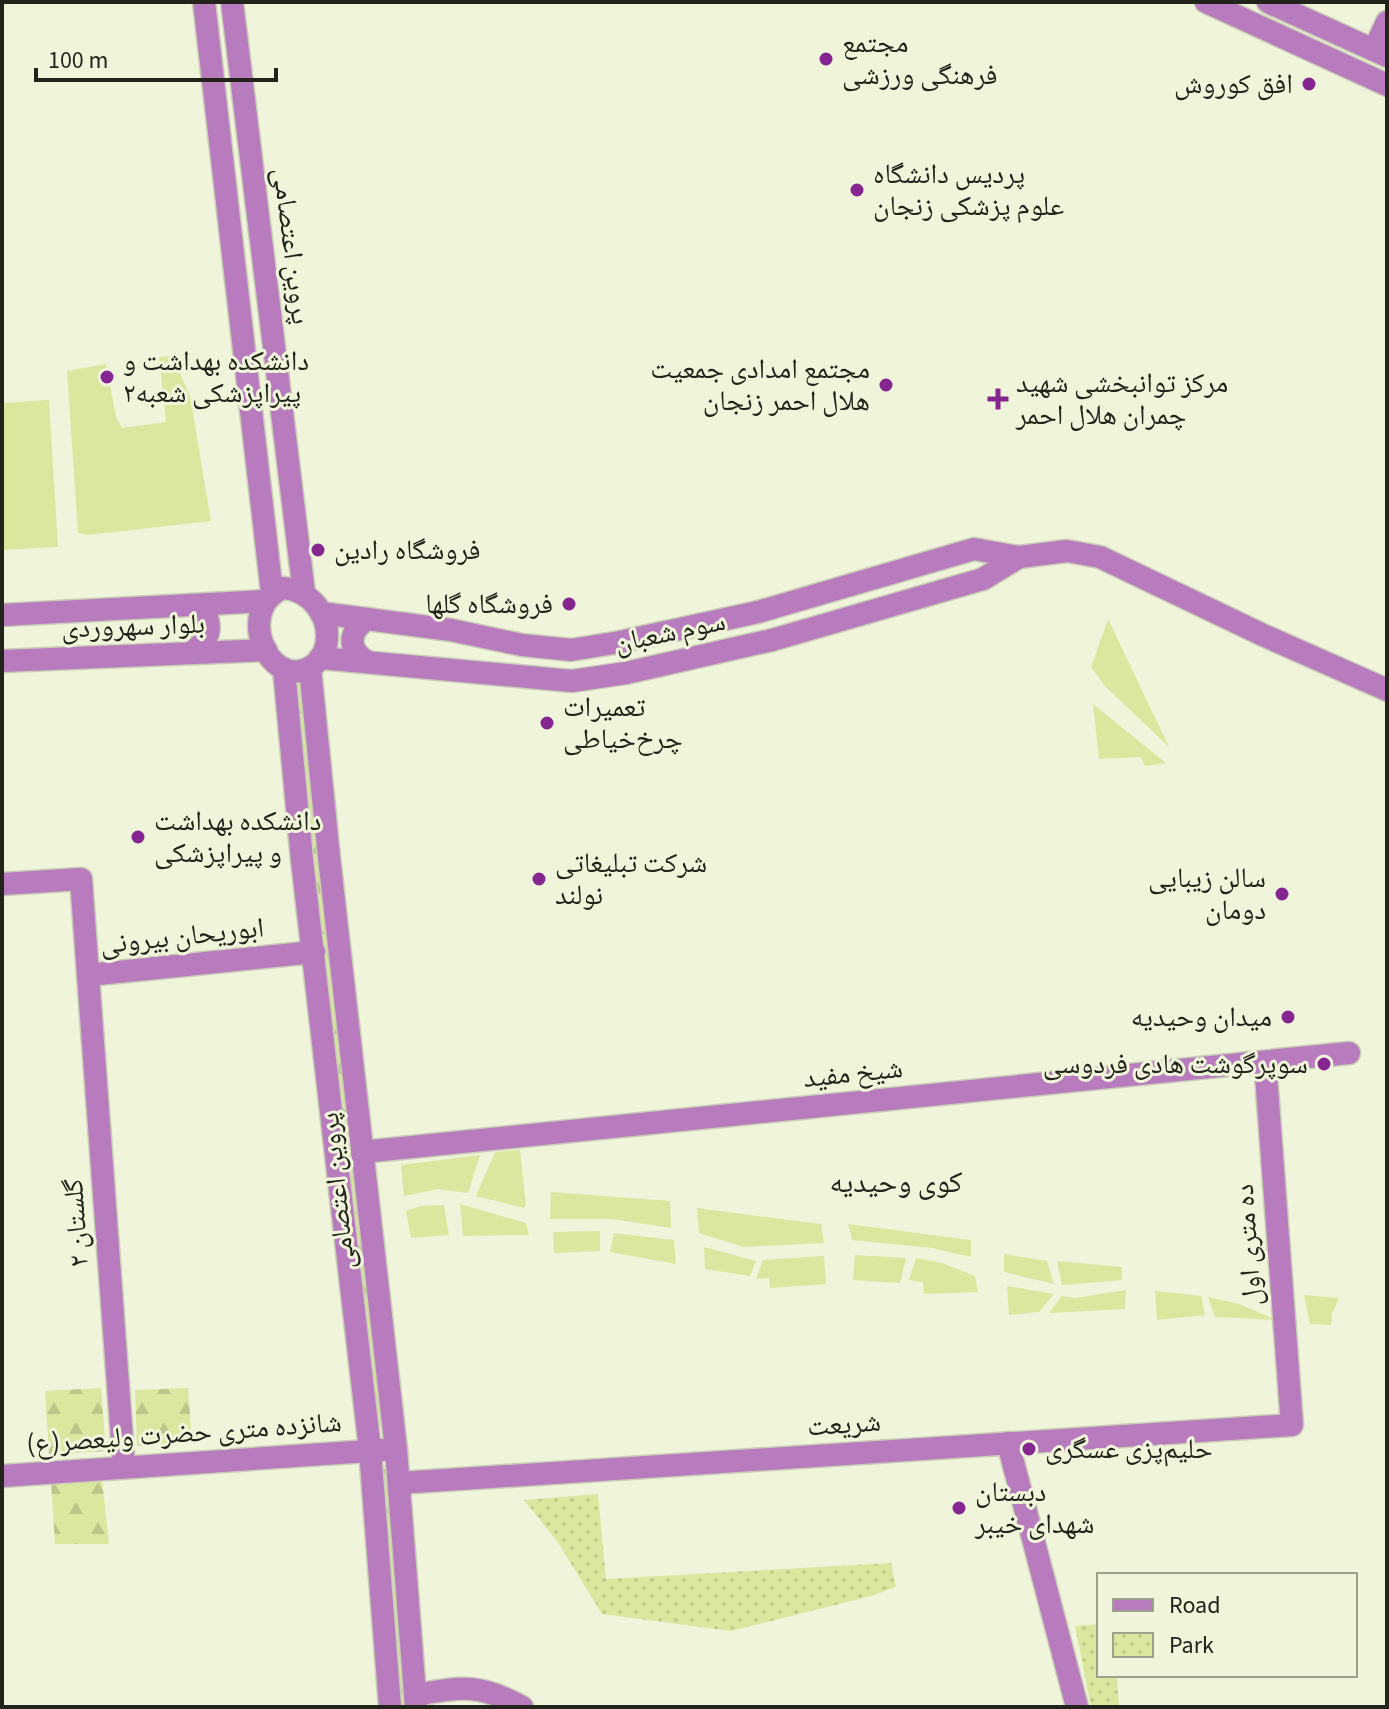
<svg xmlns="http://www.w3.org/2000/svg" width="1389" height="1709" font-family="'Source Sans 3','Noto Naskh Arabic',sans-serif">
  <defs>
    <pattern id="forest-firs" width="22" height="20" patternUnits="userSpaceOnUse" patternTransform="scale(2)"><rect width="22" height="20" fill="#dbe79e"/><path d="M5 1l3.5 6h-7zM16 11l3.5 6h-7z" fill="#bcc688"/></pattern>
    <pattern id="park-dots" width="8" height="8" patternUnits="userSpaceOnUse" patternTransform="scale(2)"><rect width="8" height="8" fill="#dbe79e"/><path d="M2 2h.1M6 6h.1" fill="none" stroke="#bcc688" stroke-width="1.8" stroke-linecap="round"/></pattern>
  </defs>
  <rect width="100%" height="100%" fill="#eff4da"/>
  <g fill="#dbe79e">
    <polygon points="172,356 190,396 211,521 88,535 78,533 67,371 106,364 116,417 122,428 166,422 159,357"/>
    <polygon points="49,400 58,547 2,550 2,403"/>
    <polygon points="1108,619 1169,747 1105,686 1091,667"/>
    <polygon points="1093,704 1166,763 1145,766 1141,757 1099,759"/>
    <polygon points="520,1150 526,1204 524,1208 476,1196 495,1152"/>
    <polygon points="480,1155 468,1193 438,1189 404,1196 401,1165"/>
    <polygon points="551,1192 670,1201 671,1228 612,1219 550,1219"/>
    <polygon points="460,1204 526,1223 529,1235 463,1236"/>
    <polygon points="444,1205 449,1235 411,1238 406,1211 421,1206"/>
    <polygon points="697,1208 821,1224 824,1243 744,1247 699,1233"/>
    <polygon points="848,1224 971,1240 971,1257 932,1248 852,1240"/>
    <polygon points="600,1231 600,1251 554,1253 553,1232"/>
    <polygon points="614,1233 674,1240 676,1264 610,1252"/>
    <polygon points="704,1247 756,1261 750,1276 705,1269"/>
    <polygon points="1004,1254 1047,1261 1054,1284 1004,1272"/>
    <polygon points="855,1255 906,1258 900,1283 853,1280"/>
    <polygon points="824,1256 826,1284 770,1288 769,1278 756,1279 763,1260"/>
    <polygon points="916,1258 942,1263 975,1276 978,1292 924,1294 923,1282 909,1280"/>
    <polygon points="1057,1261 1122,1267 1122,1280 1062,1285"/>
    <polygon points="1007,1286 1054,1294 1039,1312 1009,1315"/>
    <polygon points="1126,1290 1125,1309 1049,1313 1062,1296 1075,1298"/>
    <polygon points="1155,1291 1201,1296 1205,1315 1157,1320"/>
    <polygon points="1304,1295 1339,1298 1332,1314 1331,1325 1310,1324"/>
    <polygon points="1208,1297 1239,1304 1277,1320 1215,1317"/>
  </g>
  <g fill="url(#forest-firs)">
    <polygon points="289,674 298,674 385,1425 376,1426"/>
    <polygon points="101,1388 106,1451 49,1455 45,1391"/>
    <polygon points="188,1388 192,1442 137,1446 135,1390"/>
    <polygon points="392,1468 410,1707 398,1707 385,1548 383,1469"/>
    <polygon points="102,1480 109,1544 55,1544 51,1482"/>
  </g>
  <g fill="url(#park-dots)">
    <polygon points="598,1494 606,1579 891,1563 896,1587 871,1596 731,1631 602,1614 557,1541 524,1500"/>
    <polygon points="1099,1624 1099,1675 1117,1675 1119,1707 1091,1707 1075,1626"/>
  </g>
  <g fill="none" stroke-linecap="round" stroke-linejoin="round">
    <g stroke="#caceb7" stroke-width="25">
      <g id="secondary">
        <polyline points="204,2 272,593"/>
        <polyline points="232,2 304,593"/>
        <polyline points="1206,2 1387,85"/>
        <polyline points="1268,2 1387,56"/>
        <polyline points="1374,50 1387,22"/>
        <path d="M283 588C311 590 332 617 326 646 324 656 316 665 307 669 266 686 236 608 283 588Z"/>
        <polyline points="321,613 451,630 522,645 571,650 620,642 758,612 974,549 1019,557 1067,551 1100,557 1263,635 1387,690"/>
        <polyline points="2,615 264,601"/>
        <path d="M367 619C348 632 347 650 368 662"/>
        <path d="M191 653C208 640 214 631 204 610L192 605"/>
        <polyline points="320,658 572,681 626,673 772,640 983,579 1019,557"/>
        <polyline points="2,661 266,650"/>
        <polyline points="310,668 329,857 396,1449 416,1707"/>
        <polyline points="284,670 302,860 370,1450 390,1707"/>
        <polyline points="2,884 81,879 124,1467"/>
        <polyline points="88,975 314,952"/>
        <polyline points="362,1152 1349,1053"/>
        <polyline points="1008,1443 1077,1707"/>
        <polyline points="2,1476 383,1450"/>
        <polyline points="399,1483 1292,1425 1265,1062"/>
        <path d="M415 1695C461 1687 479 1683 522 1707"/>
      </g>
    </g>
    <use href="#secondary" stroke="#b77bbe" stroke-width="22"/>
  </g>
  <g fill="#852690" stroke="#eff4da" stroke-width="3">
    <circle cx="826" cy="59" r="8"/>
    <circle cx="1309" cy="84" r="8"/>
    <circle cx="857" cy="190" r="8"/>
    <circle cx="107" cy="377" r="8"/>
    <circle cx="886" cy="385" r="8"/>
    <path d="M994 387h8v8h8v8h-8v8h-8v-8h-8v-8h8z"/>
    <circle cx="318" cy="550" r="8"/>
    <circle cx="569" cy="604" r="8"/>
    <circle cx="547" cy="723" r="8"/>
    <circle cx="138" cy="837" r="8"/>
    <circle cx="539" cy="879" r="8"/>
    <circle cx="1282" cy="894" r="8"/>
    <circle cx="1288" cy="1017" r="8"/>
    <circle cx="1324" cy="1064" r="8"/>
    <circle cx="1029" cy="1449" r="8"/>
    <circle cx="959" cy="1508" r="8"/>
  </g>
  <g text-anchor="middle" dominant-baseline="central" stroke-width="6" stroke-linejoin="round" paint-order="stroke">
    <g font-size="28" fill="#22231a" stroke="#eff4da" text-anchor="start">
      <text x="842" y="43">مجتمع<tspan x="842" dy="32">فرهنگی ورزشی</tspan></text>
      <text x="1293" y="84" text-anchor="end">افق کوروش</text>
      <text x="873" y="174">پردیس دانشگاه<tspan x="873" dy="32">علوم پزشکى زنجان</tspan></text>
      <text x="123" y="361">دانشکده بهداشت و<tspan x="123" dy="32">پیراپزشکى شعبه۲</tspan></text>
      <text x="870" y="369" text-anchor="end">مجتمع امدادی جمعیت<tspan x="870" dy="32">هلال احمر زنجان</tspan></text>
      <text x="1016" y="383">مرکز توانبخشی شهید<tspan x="1016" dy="32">چمران هلال احمر</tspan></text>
      <text x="334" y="550">فروشگاه رادین</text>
      <text x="553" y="604" text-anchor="end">فروشگاه گلها</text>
      <text x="563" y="707">تعمیرات<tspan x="563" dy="32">چرخ‌خیاطی</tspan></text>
      <text x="154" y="821">دانشکده بهداشت<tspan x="154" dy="32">و پیراپزشکی</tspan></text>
      <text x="555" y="863">شرکت تبلیغاتی<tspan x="555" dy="32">نولند</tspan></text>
      <text x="1266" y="878" text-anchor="end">سالن زیبایی<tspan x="1266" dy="32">دومان</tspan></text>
      <text x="1272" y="1017" text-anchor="end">میدان وحیدیه</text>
      <text x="1308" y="1064" text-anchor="end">سوپرگوشت هادی فردوسی</text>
      <text x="1045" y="1449">حلیم‌پزی عسگری</text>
      <text x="975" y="1492">دبستان<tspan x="975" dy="32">شهدای خیبر</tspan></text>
    </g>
    <g font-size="28" fill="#22231a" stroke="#eff4da">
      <text transform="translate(292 246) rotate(83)">پروین اعتصامی</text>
      <text transform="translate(133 626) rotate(-2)">بلوار سهروردی</text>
      <text transform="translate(670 632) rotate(-12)">سوم شعبان</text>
      <text transform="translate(182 936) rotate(-6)">ابوریحان بیرونی</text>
      <text transform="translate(853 1073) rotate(-6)">شیخ مفید</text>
      <text transform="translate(337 1191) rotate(-96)">پروین اعتصامی</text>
      <text transform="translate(76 1223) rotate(-94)">گلستان ۲</text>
      <text transform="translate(1248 1245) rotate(-94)">ده متری اول</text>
      <text transform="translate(844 1424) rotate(-4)">شریعت</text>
      <text transform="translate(184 1433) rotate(-4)">شانزده متری حضرت ولیعصر(ع)</text>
    </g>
    <g font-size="30" fill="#22231a" stroke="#eff4da">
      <text x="896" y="1182">کوی وحیدیه</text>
    </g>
  </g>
  <rect width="1389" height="1709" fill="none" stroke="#22231a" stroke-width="8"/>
  <rect x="1097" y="1573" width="260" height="104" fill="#eff4da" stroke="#9da08d" stroke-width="2"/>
  <rect x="1113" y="1599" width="40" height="12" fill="#b77bbe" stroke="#9da08d" stroke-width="2"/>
  <text x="1169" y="1613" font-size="24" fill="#22231a">Road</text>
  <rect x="1113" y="1633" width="40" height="24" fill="url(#park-dots)" stroke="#9da08d" stroke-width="2"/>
  <text x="1169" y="1653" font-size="24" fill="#22231a">Park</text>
  <path d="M36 68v12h240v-12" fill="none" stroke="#22231a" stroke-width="4"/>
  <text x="48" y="68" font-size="24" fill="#22231a" stroke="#eff4da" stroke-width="6" paint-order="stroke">100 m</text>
</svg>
